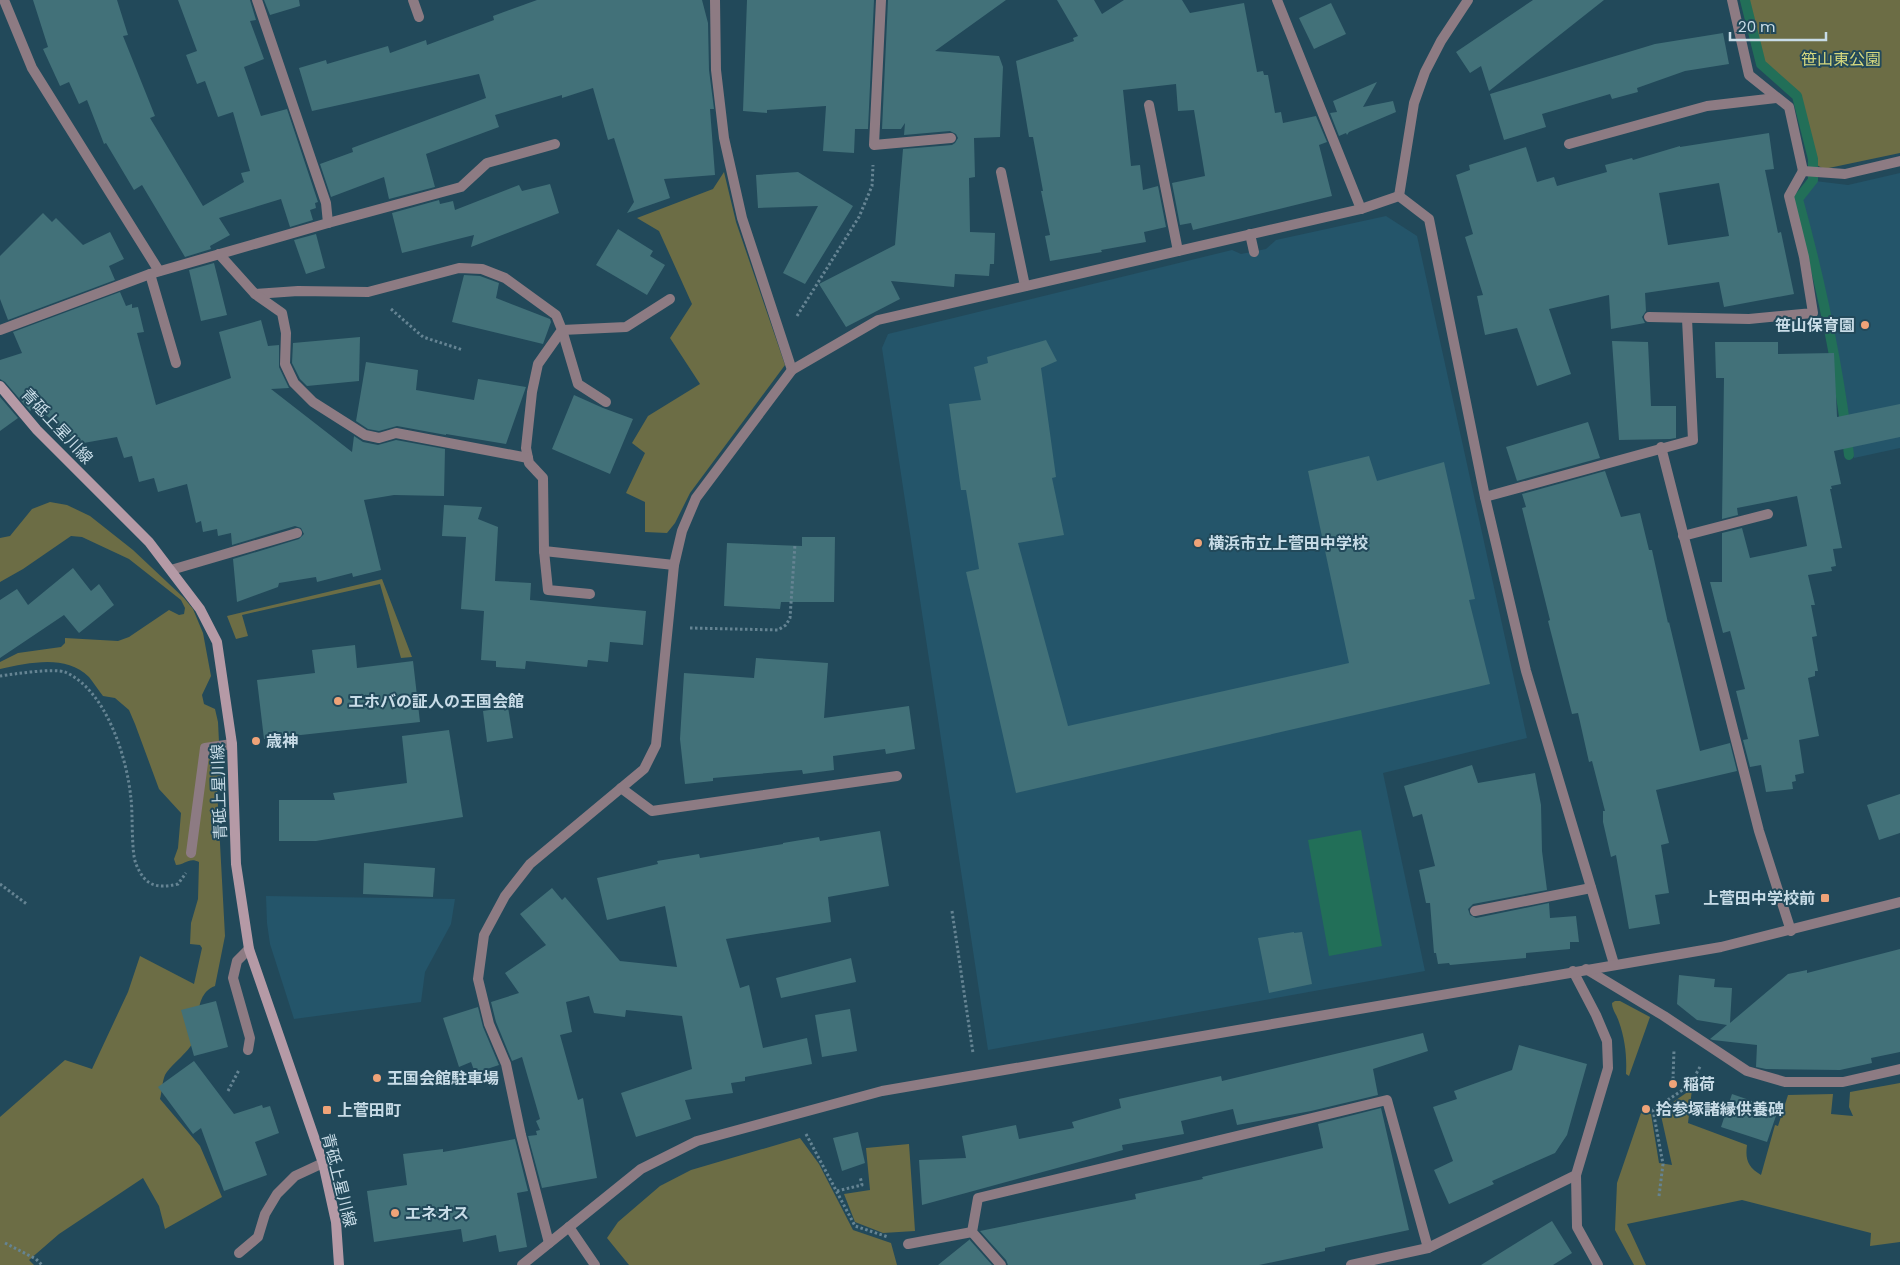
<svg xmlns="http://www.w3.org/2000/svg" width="1900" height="1265" font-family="Poppins,'Noto Sans JP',sans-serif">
  <rect width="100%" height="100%" fill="#22495a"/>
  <g fill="#24556a">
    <polygon points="1900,173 1900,448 1854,458 1846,399 1815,252 1801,198 1815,181 1848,185"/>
    <polygon points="1386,216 1417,236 1527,738 1383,773 1425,971 988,1050 882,348 888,334 1232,250 1241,254 1266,249 1276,240"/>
    <polygon points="266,896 455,899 451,924 425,972 421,1002 294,1019 270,944 267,923"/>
  </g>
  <g fill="#6c6d45">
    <polygon points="1743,0 1900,0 1900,153 1824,169 1811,162 1796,98 1759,66"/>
    <polygon points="724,172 736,222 785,365 690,493 675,523 667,533 645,532 645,502 626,493 645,453 632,443 648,416 700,384 670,338 692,304 659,231 637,218 713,189"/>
    <path d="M50 502 67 505 90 516 133 550 184 598 193 609 203 633 211 676 202 695 204 704 215 709 218 722 221 782 217 788 225 936 215 986C194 994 200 1021 195 1038 191 1051 172 1063 165 1075 162 1082 162 1092 160 1099L200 1146 222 1197 165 1229 159 1206 143 1178 59 1234 29 1260 34 1265H0V1117L65 1060 92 1069 128 992 140 956 194 984 202 948 200 945 190 944 191 923 198 899 199 862C189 857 185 865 176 865L174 859 178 848 181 813 159 789 135 724 129 710 115 698 103 696C98 690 94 683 89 677 65 654 30 663 0 669V662L18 653 61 647 65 643V638L118 641 129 637 169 610 179 615 184 614 185 608 181 600 129 559 82 537 71 536 23 569 0 582V538L10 536 32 509Z"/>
    <polygon points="382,579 412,657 401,658 380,584 242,615 248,636 236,639 227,616"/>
    <path d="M1615 1001H1620L1650 1017 1629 1076 1626 1074C1627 1056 1625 1039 1619 1022 1617 1015 1612 1010 1612 1003Z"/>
    <path d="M1900 1083V1242L1870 1246 1871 1233 1742 1200 1627 1224 1646 1265H1634L1615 1230 1617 1183 1641 1113 1651 1114 1659 1163 1672 1165 1660 1111 1692 1089 1688 1123 1747 1145C1745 1160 1748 1167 1761 1175L1775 1125 1778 1126 1788 1095 1833 1094 1831 1114 1853 1116 1849 1107 1850 1092Z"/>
    <polygon points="800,1138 819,1164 853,1230 891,1243 897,1265 629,1265 607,1238 618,1222 660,1186 691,1170"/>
    <polygon points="909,1144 915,1231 883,1233 855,1222 844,1194 870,1190 866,1148"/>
  </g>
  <polygon fill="#226f58" points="1361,830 1382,946 1329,956 1308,840"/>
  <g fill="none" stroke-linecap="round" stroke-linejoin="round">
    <path stroke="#226f58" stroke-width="10" d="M1745 0 1761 64 1797 96 1813 159V180L1798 199C1821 283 1839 368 1849 455"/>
  </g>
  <g fill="#427179" fill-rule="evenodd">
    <polygon points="33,0 117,0 128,35 123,36 155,116 150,118 203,206 244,182 241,173 250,171 233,112 218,117 205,81 197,84 186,55 197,51 178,0 250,0 256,20 250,21 264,59 244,67 261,116 287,109 318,202 315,203 316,208 310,210 313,220 290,227 281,199 219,218 230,235 210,246 211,249 185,257 142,185 134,190 106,143 104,144 87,100 79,104 69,82 60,86 43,49 48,47"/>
    <polygon points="264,0 299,0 300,6 270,15"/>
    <polygon points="537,0 702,0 708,23 709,70 714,109 710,109 715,175 664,179 670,198 627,213 634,202 614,138 608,140 593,88 562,98 562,95 495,115 499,127 426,154 435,187 389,199 384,177 331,197 320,164 353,152 352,148 486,98 479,74 312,111 299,68 326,60 327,64 388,46 390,53 426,40 427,45 494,20 493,16"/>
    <polygon points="747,0 874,0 868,129 855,129 854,153 823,151 826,106 767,110 767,113 743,111"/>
    <polygon points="888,0 1006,0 935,51 999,56 1003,67 1000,137 974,138 975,177 969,178 970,232 995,233 994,264 990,264 989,276 955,274 954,287 891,281 900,299 846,327 819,284 895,245 903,149 952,145 955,143 958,138 956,134 950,131 904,135 905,123 901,129 882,129"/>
    <polygon points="1057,0 1094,0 1102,14 1124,0 1182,0 1190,13 1244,3 1257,72 1263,71 1264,75 1268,75 1275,113 1281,112 1283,123 1316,116 1327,142 1319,145 1332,196 1193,230 1191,223 1180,225 1172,183 1205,176 1194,110 1178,111 1176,84 1123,90 1131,166 1140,165 1143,190 1158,186 1166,227 1144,232 1146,242 1101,250 1102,252 1050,261 1045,236 1050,235 1041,191 1043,191 1033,137 1029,137 1016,61 1074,41 1073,38 1078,36"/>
    <polygon points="1533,0 1604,0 1489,91 1481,66 1470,73 1456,52"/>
    <polygon points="1331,3 1346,34 1314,49 1299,18"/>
    <polygon points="1723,33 1729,64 1685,71 1637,88 1638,92 1612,99 1610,94 1542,114 1546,127 1504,140 1490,94 1655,44"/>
    <polygon points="1377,82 1363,107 1393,101 1396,112 1349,132 1347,135 1346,133 1339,136 1330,113 1337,112 1333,101"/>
    <path d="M1769 133 1774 169 1765 170 1778 233 1781 232 1794 294 1724 307 1719 282 1645 293 1646 311 1642 317 1645 323 1611 329 1609 295 1549 309 1571 374 1537 386 1517 328 1485 335 1477 296 1483 295 1465 237 1473 234 1456 175 1470 170 1469 165 1526 147 1537 182 1554 177 1557 186 1607 172 1605 165 1632 158 1633 160 1680 146V147ZM1719 183 1729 236 1668 245 1659 193Z"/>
    <polygon points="798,172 853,206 805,284 783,273 818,206 758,208 756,175"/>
    <polygon points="550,184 559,213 471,247 474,235 402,253 392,213 439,200 440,204 453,201 455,210 519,185 522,191"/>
    <polygon points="43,213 52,222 56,218 83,245 110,232 124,259 109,266 115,280 8,320 0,299 0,256"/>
    <polygon points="618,229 653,251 650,256 665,265 647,295 596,265"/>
    <polygon points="316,234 325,268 306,274 294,240"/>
    <polygon points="214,263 227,315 201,321 189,270"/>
    <polygon points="464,275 480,276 499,283 496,298 550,319 551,322 543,344 452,322"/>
    <polygon points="120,292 126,306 132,304 132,308 138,307 144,332 137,333 156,405 231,378 219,332 261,320 268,346 279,345 279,367 289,388 271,389 352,452 354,436 363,442 378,445 396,440 445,449 444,496 394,495 364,500 381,570 353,577 352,573 317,582 316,577 279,583 278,587 237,602 233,559 299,539 304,534 301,528 295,526 232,545 231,533 218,536 217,529 203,532 201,521 196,523 187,484 158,492 154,478 139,482 132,456 124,458 117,437 78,444 36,406 30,411 5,382 0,379 0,360 22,353 13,332"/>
    <polygon points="360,337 359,381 307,386 300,379 292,363 293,343"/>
    <polygon points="1046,340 1057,361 1041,368 1056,477 1052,478 1064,535 1018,543 1068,726 1349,663 1308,471 1369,456 1377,481 1444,462 1475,599 1469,600 1490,684 1016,793 966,572 979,569 966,490 961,490 949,404 981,400 974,367 988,363 987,357"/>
    <polygon points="1612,341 1648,342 1651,406 1676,406 1676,438 1670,439 1619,440"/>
    <polygon points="1715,342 1778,342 1778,354 1834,353 1837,417 1900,404 1900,437 1834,451 1841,484 1831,486 1832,489 1830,489 1842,548 1833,549 1836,566 1831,567 1832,571 1808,575 1815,605 1811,605 1817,636 1812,637 1818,671 1815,671 1815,676 1808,678 1819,736 1799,740 1804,773 1795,775 1796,781 1792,782 1793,789 1766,792 1761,765 1750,767 1743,740 1748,739 1736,691 1745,689 1730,631 1723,633 1710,582 1722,582 1722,533 1742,528 1750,558 1807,546 1797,496 1737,508 1738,515 1722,519 1724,378 1716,378"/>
    <polygon points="366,362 418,370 416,390 474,400 478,379 526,387 506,444 446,434 446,435 397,426 379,431 368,429 356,421"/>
    <polygon points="574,395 603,408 633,419 610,474 552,449"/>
    <polygon points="0,397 18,418 0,431"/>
    <polygon points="1588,422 1600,458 1517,481 1506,447"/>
    <polygon points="1605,471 1621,517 1640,513 1649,550 1652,550 1668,623 1669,622 1700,751 1730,743 1737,771 1656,790 1669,843 1661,845 1669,893 1655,895 1660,924 1629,929 1616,855 1611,857 1603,822 1603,811 1605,811 1592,761 1589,762 1578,713 1572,714 1548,621 1550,620 1522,508 1526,507 1522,494"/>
    <polygon points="444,505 482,507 478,519 498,527 495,581 531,583 530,600 646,611 643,645 610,642 608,662 588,660 587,667 526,661 525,669 496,667 496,661 481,660 484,611 461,609 466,537 442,536"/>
    <polygon points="802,537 835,537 834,602 781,602 780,609 724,606 727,543 802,546"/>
    <polygon points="73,568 91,591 99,584 114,605 79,633 64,615 0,658 0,600 17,589 28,605"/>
    <polygon points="355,645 357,668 413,661 420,722 264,739 257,680 315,673 312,650"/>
    <polygon points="756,658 828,663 824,718 909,706 915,749 886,754 885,749 833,756 834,770 803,774 802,770 713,778 713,781 685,784 680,739 684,673 754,678"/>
    <polygon points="508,707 513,738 487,742 483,711"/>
    <polygon points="449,730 463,817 316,841 279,841 279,800 335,800 333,793 407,783 402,736"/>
    <polygon points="1472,765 1478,783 1535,773 1541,805 1542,851 1547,890 1473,904 1468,909 1470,915 1476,918 1549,903 1550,918 1576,916 1579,942 1570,942 1570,949 1526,953 1526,958 1450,965 1449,963 1438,964 1436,953 1434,953 1430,903 1426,903 1419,870 1435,866 1422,814 1413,817 1404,786"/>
    <polygon points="1900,794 1900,833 1879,840 1867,805"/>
    <polygon points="880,831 889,886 828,897 831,922 726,939 740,988 749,985 763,1048 807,1038 812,1064 745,1077 745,1081 731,1083 733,1093 685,1100 691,1119 636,1137 621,1093 692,1069 682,1016 626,1010 625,1017 594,1013 589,996 566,1002 572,1032 560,1035 578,1100 583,1098 597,1178 542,1188 528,1136 537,1135 536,1131 540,1130 536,1121 540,1119 522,1057 512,1061 496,1022 491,1002 519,993 505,973 546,945 520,914 552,888 562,900 565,897 620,961 677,967 665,906 607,920 597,878 658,864 657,861 699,854 700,858 783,844 783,843 819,837 820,841"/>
    <polygon points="364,863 435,868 433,897 363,894"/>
    <polygon points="1294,932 1294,933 1302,932 1312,984 1269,993 1258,938"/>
    <polygon points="1900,949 1900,1052 1871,1058 1872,1063 1840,1070 1766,1069 1756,1067 1757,1045 1713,1040 1710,1039 1727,1025 1697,1020 1677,1004 1679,975 1715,979 1714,987 1732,988 1730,1023 1788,974 1807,970 1807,973"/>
    <polygon points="851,958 856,982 781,998 776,978"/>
    <polygon points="216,1001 228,1047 194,1056 181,1010"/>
    <polygon points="478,1007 483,1027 499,1065 475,1073 471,1062 459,1067 443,1018"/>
    <polygon points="850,1009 857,1051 822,1057 815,1015"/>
    <polygon points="1423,1033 1428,1051 1373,1069 1378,1095 1311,1111 1237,1125 1233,1109 1181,1121 1184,1134 1122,1145 1123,1150 922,1205 919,1160 966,1158 962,1136 1016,1125 1019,1139 1074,1128 1072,1122 1121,1108 1119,1099 1221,1076 1222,1081"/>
    <polygon points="1519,1045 1587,1064 1567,1135 1555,1153 1492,1181 1494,1184 1449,1204 1434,1170 1453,1161 1433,1107 1457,1099 1454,1091 1512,1070"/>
    <polygon points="194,1061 234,1114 262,1105 263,1108 270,1106 279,1133 255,1142 267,1175 224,1191 201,1128 193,1134 158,1087"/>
    <polygon points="1732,1094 1778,1110 1767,1142 1721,1127"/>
    <polygon points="1381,1108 1409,1230 1325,1248 1325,1251 1259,1265 1008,1265 1006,1260 980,1231 1136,1199 1135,1194 1203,1179 1202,1177 1323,1148 1318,1124"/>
    <polygon points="858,1132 865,1163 842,1171 833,1138"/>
    <polygon points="515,1139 528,1191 517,1193 527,1247 499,1252 496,1235 463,1242 461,1229 374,1242 367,1191 407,1185 403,1154 443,1149 443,1152"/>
    <polygon points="1552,1221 1572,1253 1553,1265 1481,1265"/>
    <polygon points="969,1239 992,1265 938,1265 969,1240"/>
  </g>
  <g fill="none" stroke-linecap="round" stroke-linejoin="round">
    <g stroke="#658493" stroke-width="3" stroke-dasharray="2.5 2.5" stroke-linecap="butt">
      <polyline points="391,309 423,337 463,350"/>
      <polyline points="797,316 859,217 872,186 873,165"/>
      <polyline points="690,628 778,630 786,625 790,618 795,544"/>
      <path d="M0 676C14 674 53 668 65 672 106 690 127 757 131 799 133 814 131 852 136 864 145 886 156 889 178 884L186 873"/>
      <polyline points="0,884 28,905"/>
      <polyline points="952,911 973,1053"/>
      <polyline points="1673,1079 1674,1050"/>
      <polyline points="228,1091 239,1070"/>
      <polyline points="806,1134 855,1226 888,1237"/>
      <polyline points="837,1191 862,1185 860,1176"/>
      <polyline points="1659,1196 1663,1164 1653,1110 1690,1085 1701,1065"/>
      <polyline points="5,1243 36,1259 42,1265"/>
    </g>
    <g stroke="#8d7b83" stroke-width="10">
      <polyline points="413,0 419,17"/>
      <polyline points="1149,105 1178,251"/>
      <polyline points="1250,234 1254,252"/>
      <polyline points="219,254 255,294 298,291 368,292 459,268 482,269 505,278 556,315 562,330 538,364 532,392 526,448 529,463 543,478 544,551 674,565"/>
      <polyline points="150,274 176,363"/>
      <polyline points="255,294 282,313 286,333 285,364 294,383 313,402 365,435 379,438 396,433 528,458"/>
      <polyline points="606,402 578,384 562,330 626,327 670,299"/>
      <polyline points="1683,536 1768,514"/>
      <polyline points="544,551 548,590 590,594"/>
      <polyline points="171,570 297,533"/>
      <polyline points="191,853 205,748 232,744"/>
      <polyline points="248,1050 250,1038 233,978 237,961 249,949"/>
      <polyline points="239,1253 258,1237 265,1214 277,1194 295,1176 323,1163"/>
    </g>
    <g stroke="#8d7b83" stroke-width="10">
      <polyline points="4,0 32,68 159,271"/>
      <polyline points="715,0 716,70 724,138 742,218 792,370"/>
      <polyline points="881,0 874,145 951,138"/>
      <polyline points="1277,0 1361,209"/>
      <polyline points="1732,0 1749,75 1789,107 1803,171"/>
      <polyline points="1569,144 1707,106 1776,98"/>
      <polyline points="1001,172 1025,286"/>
      <polyline points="1399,196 1414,103 1425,72 1441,41 1468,0"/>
      <polyline points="328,223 461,187 487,163 555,144"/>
      <polyline points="1649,317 1749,319 1813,313 1804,257 1789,196 1803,171 1845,174 1900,161"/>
      <polyline points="0,330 150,274 328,223 326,203 257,0"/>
      <polyline points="1661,447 1759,831 1791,931"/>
      <polyline points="1485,497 1693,440 1687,319"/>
      <polyline points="621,788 652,811 897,776"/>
      <polyline points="1475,911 1591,888"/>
      <polyline points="1586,969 1664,1016 1747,1071 1785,1082 1843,1082 1900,1069"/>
      <polyline points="1576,1175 1577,1227 1598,1265"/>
      <polyline points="569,1227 595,1265"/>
      <polyline points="549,1243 521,1135 506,1064 489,1024 478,979 484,935 505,896 530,864 644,769 656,745 674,565 682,531 696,498 792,370 878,320 1361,209 1399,196 1429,219 1485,497 1526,671 1614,964"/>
      <polyline points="908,1244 972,1232"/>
      <polyline points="1001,1265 972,1232 978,1198 1387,1100 1428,1248"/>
      <polyline points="1351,1265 1428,1248 1576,1175 1608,1068 1607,1041 1596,1015 1573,971"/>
    </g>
    <polyline stroke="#8d7b83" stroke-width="10" points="522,1265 641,1169 697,1141 882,1091 1721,947 1900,902"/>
    <polyline stroke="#b59aa6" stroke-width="10" points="0,386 37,430 149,542 200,609 217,642 232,744 236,864 249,949 323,1163 336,1222 339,1265"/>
  </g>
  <g fill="#efa378" stroke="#22495a" stroke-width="2">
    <circle cx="1865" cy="325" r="5"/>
    <circle cx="1198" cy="543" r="5"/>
    <circle cx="338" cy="701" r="5"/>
    <circle cx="256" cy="741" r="5"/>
    <rect x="1820" y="893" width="10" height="10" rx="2.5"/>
    <circle cx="377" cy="1078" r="5"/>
    <circle cx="1673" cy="1084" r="5"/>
    <circle cx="1646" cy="1109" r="5"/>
    <rect x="322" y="1105" width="10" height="10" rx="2.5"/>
    <circle cx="395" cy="1213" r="5"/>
  </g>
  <g text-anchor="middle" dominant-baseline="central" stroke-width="4" stroke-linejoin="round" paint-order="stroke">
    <g font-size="16" fill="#d6d87e" stroke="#22495a">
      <text x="1841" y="59">笹山東公園</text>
    </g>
    <g font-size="16" font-weight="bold" fill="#c8dce7" stroke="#22495a" text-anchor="start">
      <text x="1855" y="325" text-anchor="end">笹山保育園</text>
      <text x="1208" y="543">横浜市立上菅田中学校</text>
      <text x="348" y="701">エホバの証人の王国会館</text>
      <text x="266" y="741">歳神</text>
      <text x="1815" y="898" text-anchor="end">上菅田中学校前</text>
      <text x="387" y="1078">王国会館駐車場</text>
      <text x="1683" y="1084">稲荷</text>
      <text x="1656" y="1109">拾参塚諸縁供養碑</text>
      <text x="337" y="1110">上菅田町</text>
      <text x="405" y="1213">エネオス</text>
    </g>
    <g font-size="16" fill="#c8dce7" stroke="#22495a">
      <text transform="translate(57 426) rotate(47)">青砥上星川線</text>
      <text transform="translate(219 792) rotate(-92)">青砥上星川線</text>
      <text transform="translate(339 1180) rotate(76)">青砥上星川線</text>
    </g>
  </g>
  <path d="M1730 32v8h96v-8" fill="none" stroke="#c8dce7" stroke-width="2.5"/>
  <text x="1738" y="32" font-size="15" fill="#c8dce7" stroke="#22495a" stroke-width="4" paint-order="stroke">20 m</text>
</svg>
